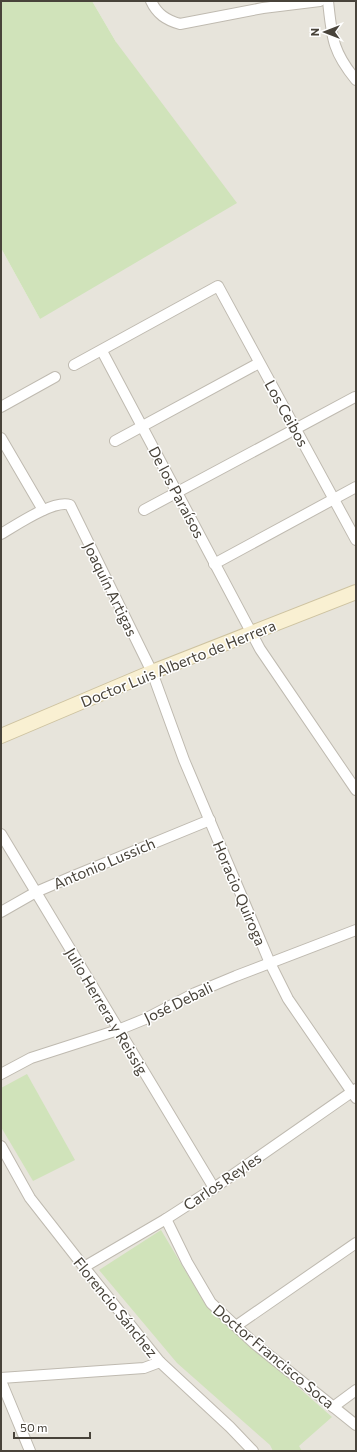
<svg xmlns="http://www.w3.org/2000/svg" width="357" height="1452" font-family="Commissioner,sans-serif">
  <rect width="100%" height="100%" fill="#f4f2ec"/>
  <polygon fill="#e7e4db" points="92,1 356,1 356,1451 1,1451 1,248 40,319 116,42"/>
  <g fill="#d0e3ba">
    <polygon points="1,1 92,1 116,42 237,203 40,319 1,248"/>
    <polygon points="27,1074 75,1160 33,1181 1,1127 1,1088"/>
    <polygon points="161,1230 207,1307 332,1417 299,1446 302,1451 273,1451 270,1445 177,1363 99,1270"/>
  </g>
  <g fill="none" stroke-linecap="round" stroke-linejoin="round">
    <g stroke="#bfbab0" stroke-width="12">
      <g id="street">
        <path d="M151 1C157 14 166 20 180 24L263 8 320 1"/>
        <path d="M328 1C332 37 332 51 356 80"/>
        <polyline points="102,351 260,649 356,790"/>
        <polyline points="74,365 218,286 356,540"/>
        <polyline points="1,407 55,377"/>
        <polyline points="1,438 43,510"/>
        <polyline points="115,441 259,363"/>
        <polyline points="144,510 355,397"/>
        <path d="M1 534C15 526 54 499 70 505L152 672 184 760 270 963 288 999 356 1098"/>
        <polyline points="214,564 356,487"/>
        <polyline points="1,834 214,1188"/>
        <polyline points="1,912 36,892 71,877 210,820"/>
        <polyline points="1,1074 31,1058 118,1030 145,1019 195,993 236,976 356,930"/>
        <polyline points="1,1146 30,1198 84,1267 160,1362 230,1427 253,1451"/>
        <polyline points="166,1219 187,1262 211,1303 255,1344 356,1425"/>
        <polyline points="84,1267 166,1219 214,1188 356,1089"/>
        <polyline points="236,1326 356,1243"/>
        <polyline points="1,1378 144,1368 160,1362"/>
        <polyline points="1,1381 30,1451"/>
        <polyline points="333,1407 356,1390"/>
      </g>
    </g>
    <g stroke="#cec3a1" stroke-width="16">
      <polyline id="secondary" points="1,736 152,672 356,592"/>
    </g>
    <use href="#street" stroke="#fff" stroke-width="10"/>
    <use href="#secondary" stroke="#f9f0d2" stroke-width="14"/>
  </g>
  <g text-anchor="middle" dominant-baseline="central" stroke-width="3" stroke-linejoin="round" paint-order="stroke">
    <g font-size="15" fill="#48433a" stroke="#fff">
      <text transform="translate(287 413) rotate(61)">Los Ceibos</text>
      <text transform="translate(177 492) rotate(62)">De los Paraísos</text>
      <text transform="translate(111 589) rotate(64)">Joaquín Artigas</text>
      <text transform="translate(178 663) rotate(-22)">Doctor Luis Alberto de Herrera</text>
      <text transform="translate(104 863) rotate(-23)">Antonio Lussich</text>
      <text transform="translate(240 893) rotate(67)">Horacio Quiroga</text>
      <text transform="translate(178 1002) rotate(-26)">José Debali</text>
      <text transform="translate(107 1011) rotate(59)">Julio Herrera y Reissig</text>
      <text transform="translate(222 1181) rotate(-34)">Carlos Reyles</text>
      <text transform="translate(116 1307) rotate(51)">Florencio Sánchez</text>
      <text transform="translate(274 1356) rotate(40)">Doctor Francisco Soca</text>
    </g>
  </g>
  <rect width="357" height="1452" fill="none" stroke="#48433a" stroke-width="4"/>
  <g transform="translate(325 32) rotate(270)" stroke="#ffffff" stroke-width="3" paint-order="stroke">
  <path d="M0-3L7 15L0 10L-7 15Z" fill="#48433a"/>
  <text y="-6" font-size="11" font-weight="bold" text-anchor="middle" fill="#48433a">N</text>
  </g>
  <path d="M14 1432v6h76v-6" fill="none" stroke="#48433a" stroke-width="2"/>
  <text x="20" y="1432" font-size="12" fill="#48433a" stroke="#ffffff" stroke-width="3" paint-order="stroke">50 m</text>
</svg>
